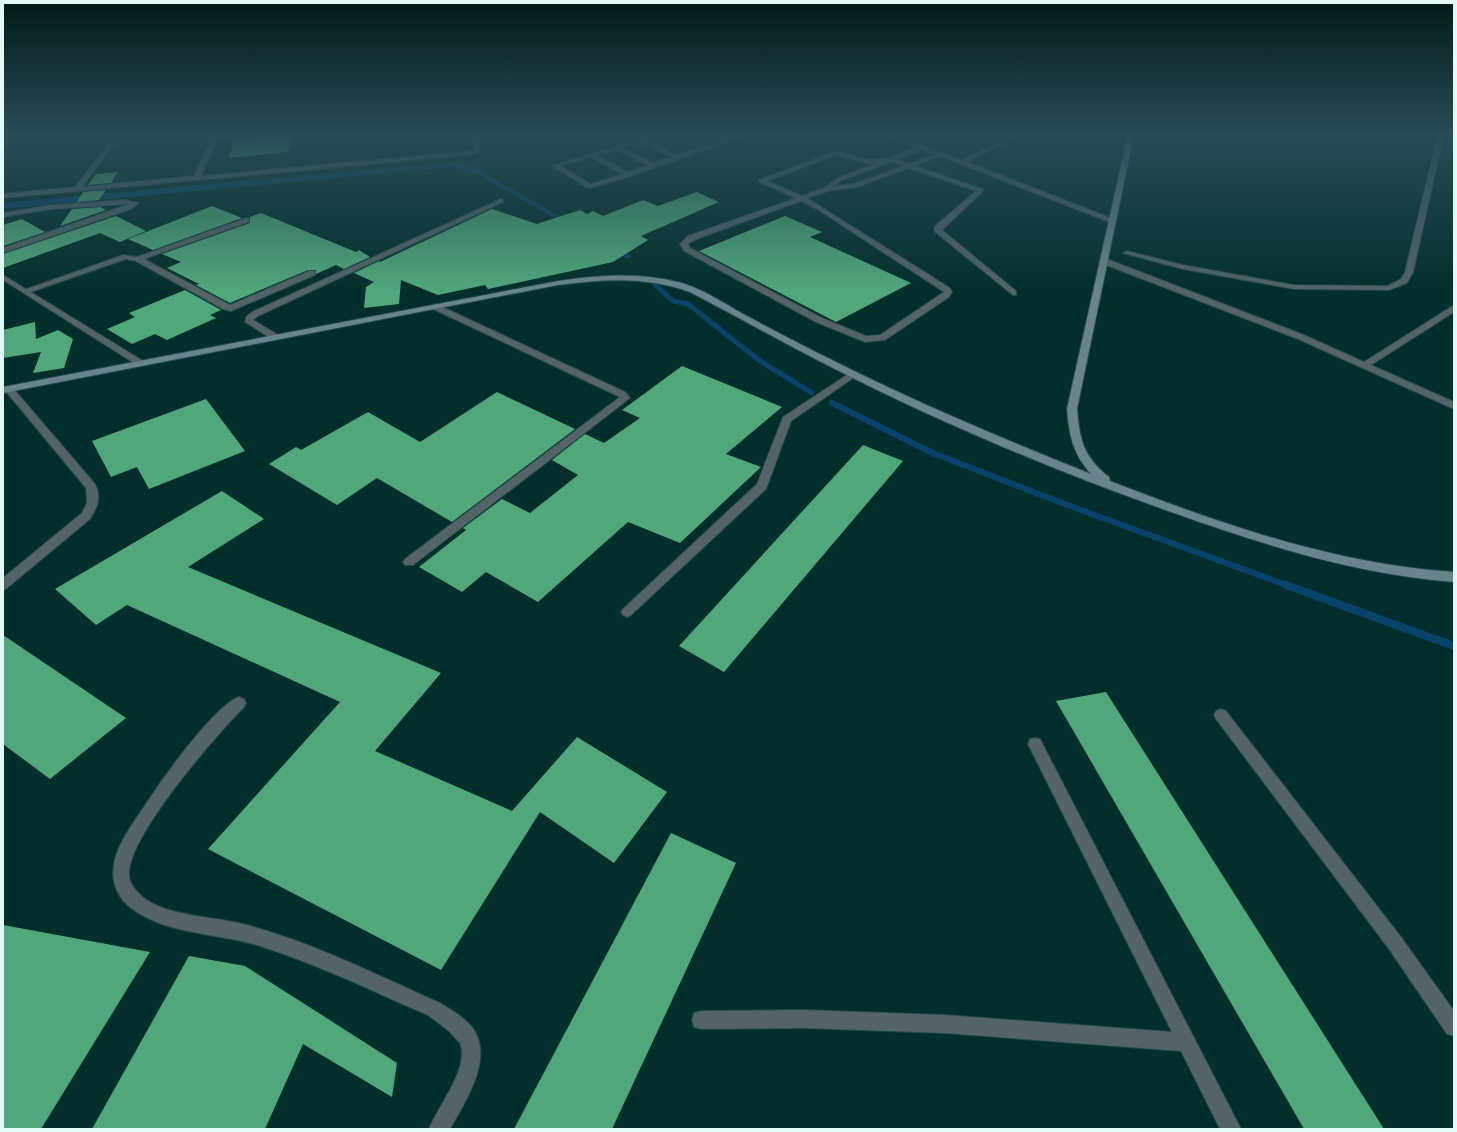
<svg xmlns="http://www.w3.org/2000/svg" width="1457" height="1132" font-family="'DM Sans',sans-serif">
  <rect width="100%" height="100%" fill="#022f2b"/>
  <polygon fill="#07426a" points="455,162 470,164 490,174 477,173 474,174 452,167 3,209 3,203"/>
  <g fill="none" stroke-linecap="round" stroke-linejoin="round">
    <polyline stroke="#07426a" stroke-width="4" points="472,169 566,222"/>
    <g stroke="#07426a" stroke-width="5">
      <polyline points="617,250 628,256"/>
      <polyline points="655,285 673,301 688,304 760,361 812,393"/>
    </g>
    <polyline stroke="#07426a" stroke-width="6" points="832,403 935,454 1070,506 1289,586"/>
    <polyline stroke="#07426a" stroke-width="8" points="1286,585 1454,646"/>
  </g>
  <g fill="#50a77a">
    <polygon points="276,134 294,134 288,152 229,158 234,141 272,137"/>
    <polygon points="118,172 111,183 88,185 96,174"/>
    <polygon points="106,190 99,200 77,202 83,192"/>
    <polygon points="697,192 719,202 641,236 648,240 613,262 488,289 485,285 438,295 401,280 399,304 364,308 366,287 374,282 354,273 379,261 380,262 492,209 537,224 580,210 587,214 593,211 603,216 643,200 658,206"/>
    <polygon points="212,206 242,218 153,250 128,239"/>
    <polygon points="100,207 106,210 60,226 72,209"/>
    <polygon points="261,213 356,252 359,250 370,257 344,269 336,265 316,274 316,270 308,270 230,303 196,285 199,284 167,268 181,262 162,254 250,223 250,217"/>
    <polygon points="116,216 146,231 120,242 100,233 3,268 3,254"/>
    <polygon points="785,216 822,232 810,237 911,283 836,322 699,251"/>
    <polygon points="22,219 45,232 3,246 3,225"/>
    <polygon points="185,290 221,310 210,315 216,318 167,340 155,334 132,344 107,329 135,317 129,313"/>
    <polygon points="35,322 36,339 58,330 73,339 64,368 33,373 41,352 3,358 3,330"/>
    <polygon points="682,366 782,407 726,454 761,467 680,543 628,522 538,602 486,572 462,592 419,567 466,530 463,528 502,499 530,513 578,475 552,460 585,434 604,443 640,418 622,410"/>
    <polygon points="497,392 575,429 452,522 377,478 337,505 269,464 296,447 301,450 368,412 420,442"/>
    <polygon points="206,399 245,451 149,489 137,467 111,477 92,441"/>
    <polygon points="863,445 903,461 724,672 679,646"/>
    <polygon points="222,491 264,519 188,567 441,673 375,751 512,811 577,737 667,792 614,863 540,812 441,970 208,849 340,702 127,605 96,625 55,589"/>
    <polygon points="3,635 126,718 50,779 3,744"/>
    <polygon points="1106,692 1384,1129 1304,1129 1056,701"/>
    <polygon points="671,833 736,863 612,1129 514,1129"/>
    <polygon points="3,925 150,952 41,1129 3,1129"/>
    <polygon points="189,956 245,966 397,1063 392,1097 303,1044 265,1129 92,1129"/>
  </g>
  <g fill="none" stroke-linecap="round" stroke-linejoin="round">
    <g stroke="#224b48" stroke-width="2">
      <g id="lane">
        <path d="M657 134H665L647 140 676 155 741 134H749L631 176 591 188 584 186 552 166ZM641 142 671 157 653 163 622 148ZM616 150 648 165 628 172 597 155ZM591 157 622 174 591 184 560 166Z"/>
        <path d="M884 134H891L962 160 1016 134H1023L967 162 1116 220 1109 222 940 156 915 166 983 189V191L942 230 1016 291V295H1013L934 231 935 226 976 191 909 168 857 187 828 191 807 198 950 288 952 292 949 297 885 340 865 342 816 322 684 251 680 244 688 236 796 198 759 182V180L836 151 870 160 889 158 916 147ZM922 150 934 154 909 164 896 159ZM836 155 870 164 878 162 838 178 824 188 802 196 767 181ZM891 162 903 166 854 184 834 186 842 180ZM801 201 817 209 944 292 880 335 866 336 822 318 690 248 688 244 694 240Z"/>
        <polygon points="246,218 249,218 249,222 144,259 230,305 309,271 315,271 315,275 231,311 223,309 136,261 126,259 28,293 21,291 123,255 137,257"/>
        <polygon points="436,304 625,392 630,398 413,565 405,565 403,562 405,559 620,397 433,309 432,307"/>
        <polygon points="853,371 858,374 856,376 791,421 766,489 631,615 627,617 623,615 621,612 623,609 757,484 783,417"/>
        <polygon points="1035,738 1040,739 1241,1129 1220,1129 1181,1051 945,1033 804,1028 701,1029 694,1027 692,1020 694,1013 701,1011 804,1010 945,1015 1172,1032 1028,744 1030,739"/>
      </g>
    </g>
    <g stroke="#224b48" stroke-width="2">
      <g id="street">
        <polygon points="13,134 19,134 3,148 3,143"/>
        <polygon points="116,134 122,134 82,187 194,176 213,134 219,134 218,137 275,134 272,136 216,141 201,176 470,151 474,150 474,134 480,134 480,151 470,155 3,198 3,194 75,187"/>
        <polygon points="1438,134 1444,134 1413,272 1407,283 1389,290 1294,289 1183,269 1123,253 1127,251 1183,265 1294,285 1388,286 1401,279 1405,272"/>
        <polygon points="501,199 503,200 503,202 258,316 253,320 278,335 278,339 272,339 245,322 246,317 252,312"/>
        <polygon points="125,200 139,203 131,209 3,253 3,248 129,204 52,209 3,217 3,213 52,205"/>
        <polygon points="1101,259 1107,259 1304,335 1364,362 1454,305 1454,312 1371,365 1454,402 1454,409 1298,339 1101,263"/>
        <polygon points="3,275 143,361 145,363 143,365 137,365 3,280"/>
        <path d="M9 386 12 387 95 484C102 497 97 508 90 519L7 588 3 590V578L82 513 87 503 86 488 4 389Z"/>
        <path d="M239 697 244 699 246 703 244 707C220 731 113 851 131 883 144 908 177 912 202 917 217 919 232 921 247 925 314 943 377 975 440 1003 451 1010 466 1018 474 1030 493 1060 465 1102 450 1129H429C438 1106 470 1068 460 1043L449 1031 428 1015C372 991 317 964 260 946 225 935 187 935 154 921 139 914 124 906 117 891 103 859 131 827 148 801 163 778 215 705 239 697Z"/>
        <polygon points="1221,709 1226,711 1401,937 1454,1011 1454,1036 1447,1034 1389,949 1216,719 1214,715 1216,711"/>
      </g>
    </g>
    <g stroke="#224b48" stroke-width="2">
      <path id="secondary" d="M1128 134H1134L1077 409C1080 441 1083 456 1109 477L1110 481C1221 524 1334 564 1454 572V582C1354 574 1268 546 1174 513 1057 472 939 422 829 366 782 342 736 316 690 292 646 276 603 279 558 285L3 393V387L558 281C598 275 638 272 678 282 701 288 722 302 743 314 773 330 803 346 834 361 917 403 1004 439 1091 474 1073 454 1069 435 1067 409Z"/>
    </g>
    <use href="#lane" fill="#536367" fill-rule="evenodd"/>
    <use href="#street" fill="#536367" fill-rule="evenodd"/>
    <use href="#secondary" fill="#6a848b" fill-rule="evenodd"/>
  </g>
  <linearGradient id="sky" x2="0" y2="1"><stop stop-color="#011a18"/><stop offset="0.46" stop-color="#284d55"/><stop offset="1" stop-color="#284d55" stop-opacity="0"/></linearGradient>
  <rect width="1457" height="292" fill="url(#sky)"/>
  <rect width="1457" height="1132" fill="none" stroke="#e4faf7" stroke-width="8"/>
</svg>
